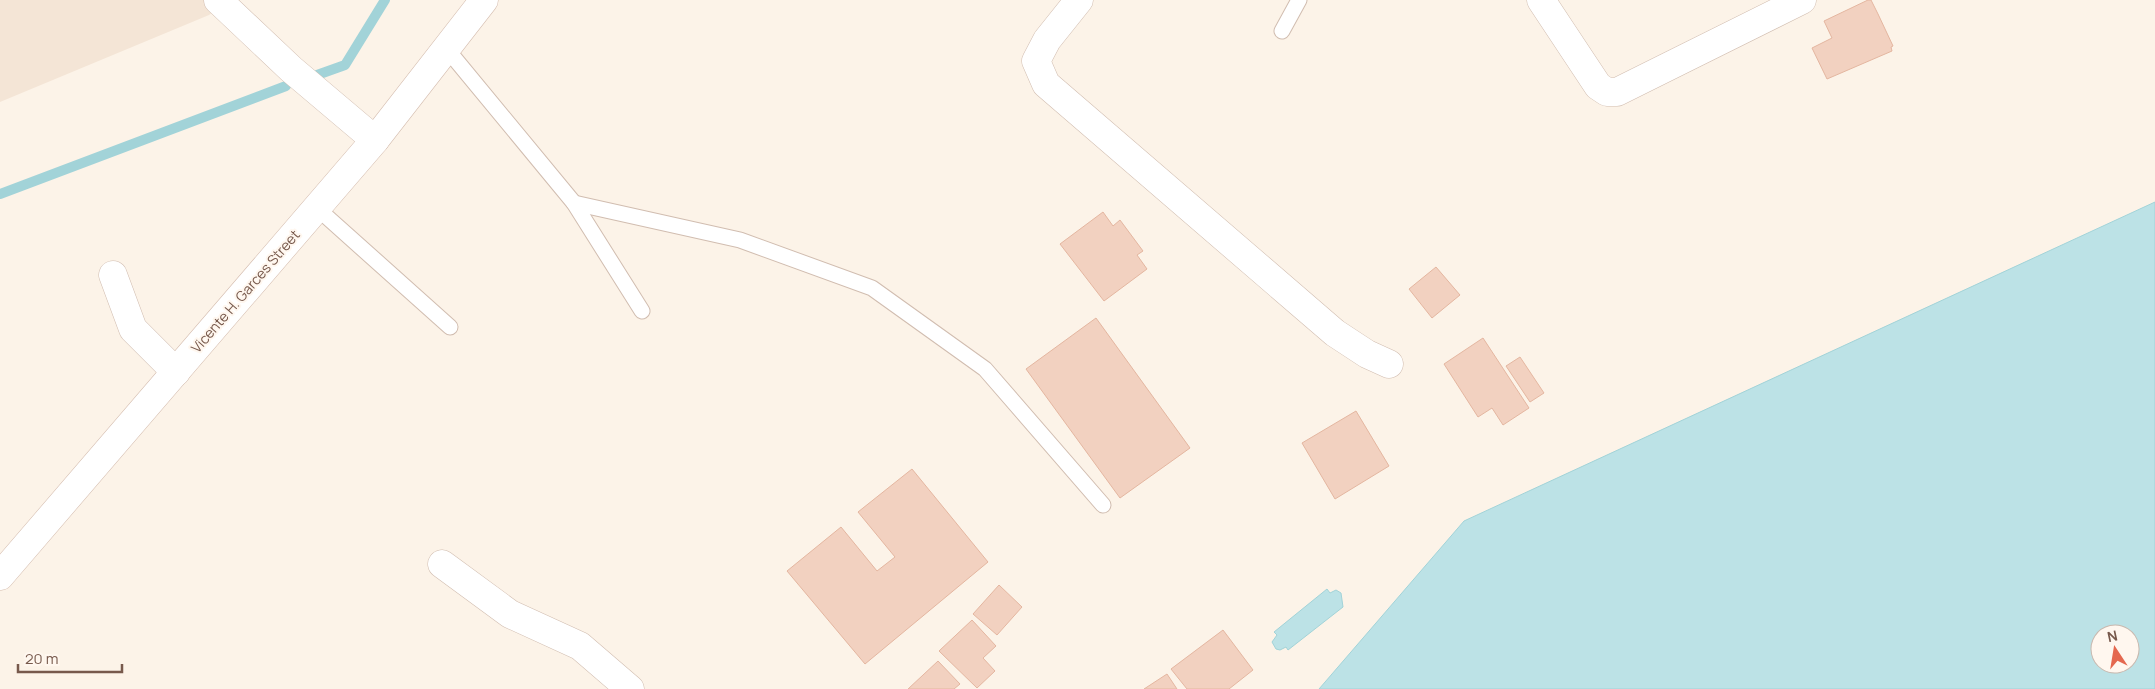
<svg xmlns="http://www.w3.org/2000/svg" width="2155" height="689" font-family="Manrope,sans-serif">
  <rect width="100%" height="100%" fill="#fcf3e8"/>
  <polygon fill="#f4e5d6" points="0,0 229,0 209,15 0,102"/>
  <g fill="#bce2e6" stroke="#a2d3d8" fill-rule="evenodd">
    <path d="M2155 202V689H1319L1464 521ZM2100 634H2130V664H2100Z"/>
    <polygon points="1327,589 1330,593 1336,590 1341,593 1343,607 1288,650 1286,647 1280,650 1276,649 1272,642 1277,635 1274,632"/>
  </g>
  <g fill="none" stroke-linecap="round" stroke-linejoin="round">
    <g stroke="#a2d3d8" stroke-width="10">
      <polyline points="317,75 345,65 385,0"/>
      <polyline points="0,194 286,86"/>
    </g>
  </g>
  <g fill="#f2d1c0" stroke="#e4b6a0">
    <polygon points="1868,0 1871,0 1878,14 1893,46 1891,47 1892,51 1827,79 1812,48 1832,38 1824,21"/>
    <polygon points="1103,212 1113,226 1120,220 1143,251 1137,255 1147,269 1104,301 1060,244"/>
    <polygon points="1436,267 1460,295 1432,318 1409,289"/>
    <polygon points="1096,318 1190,448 1120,498 1026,369"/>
    <polygon points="1483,338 1529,408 1503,425 1492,408 1478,417 1444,364"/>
    <polygon points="1520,357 1544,393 1530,402 1506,366"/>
    <polygon points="1356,411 1389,466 1335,499 1302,443"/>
    <polygon points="912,469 988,562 865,664 787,571 841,527 877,571 895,557 858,512"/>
    <polygon points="999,585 1022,607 997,635 973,614"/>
    <polygon points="972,620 996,646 983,658 995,671 977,688 939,651"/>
    <polygon points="1223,630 1253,670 1229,689 1187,689 1171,669"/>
    <polygon points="938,661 960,684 954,689 908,689"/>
    <polygon points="1167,674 1177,689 1144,689"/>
  </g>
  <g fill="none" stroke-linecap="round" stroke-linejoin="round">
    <g stroke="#d1bdb0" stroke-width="17">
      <g id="lane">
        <polyline points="1282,31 1299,0"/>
        <polyline points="446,48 574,203 642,311"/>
        <polyline points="574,203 740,240 872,288 985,369 1103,505"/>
        <polyline points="317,208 450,327"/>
      </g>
    </g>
    <g stroke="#d1bdb0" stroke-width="29">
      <g id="street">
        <polyline points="218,0 291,69 375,140"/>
        <polyline points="1079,0 1047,40 1036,61 1046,84 1335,333 1367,354 1389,364"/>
        <polyline points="1541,0 1598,86 1607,92 1617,92 1802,0"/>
        <polyline points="113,275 133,329 176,372"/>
        <polyline points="442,564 510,614 580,646 630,689"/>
      </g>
    </g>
    <g stroke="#d4bcae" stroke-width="29">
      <polyline id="secondary" points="0,576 375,140 484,0"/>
    </g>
    <use href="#lane" stroke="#fff" stroke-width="15"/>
    <use href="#street" stroke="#fff" stroke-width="28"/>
    <use href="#secondary" stroke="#fff" stroke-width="28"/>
  </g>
  <g text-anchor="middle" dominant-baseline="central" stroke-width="4" stroke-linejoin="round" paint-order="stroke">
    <g font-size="14" fill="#77594c" stroke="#fff7ef">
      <text transform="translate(245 291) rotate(-49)">Vicente H. Garces Street</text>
    </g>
  </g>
  <g transform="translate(2115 649) rotate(348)"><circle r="24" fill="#fff7ef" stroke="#c9b8ae"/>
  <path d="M0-4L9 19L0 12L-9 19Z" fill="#e4684f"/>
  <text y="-8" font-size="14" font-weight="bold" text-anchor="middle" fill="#77594c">N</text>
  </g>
  <path d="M18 664v8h104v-8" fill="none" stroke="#77594c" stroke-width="2.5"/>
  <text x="25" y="664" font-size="15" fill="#77594c" stroke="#fff7ef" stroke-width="4" paint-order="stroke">20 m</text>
</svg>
